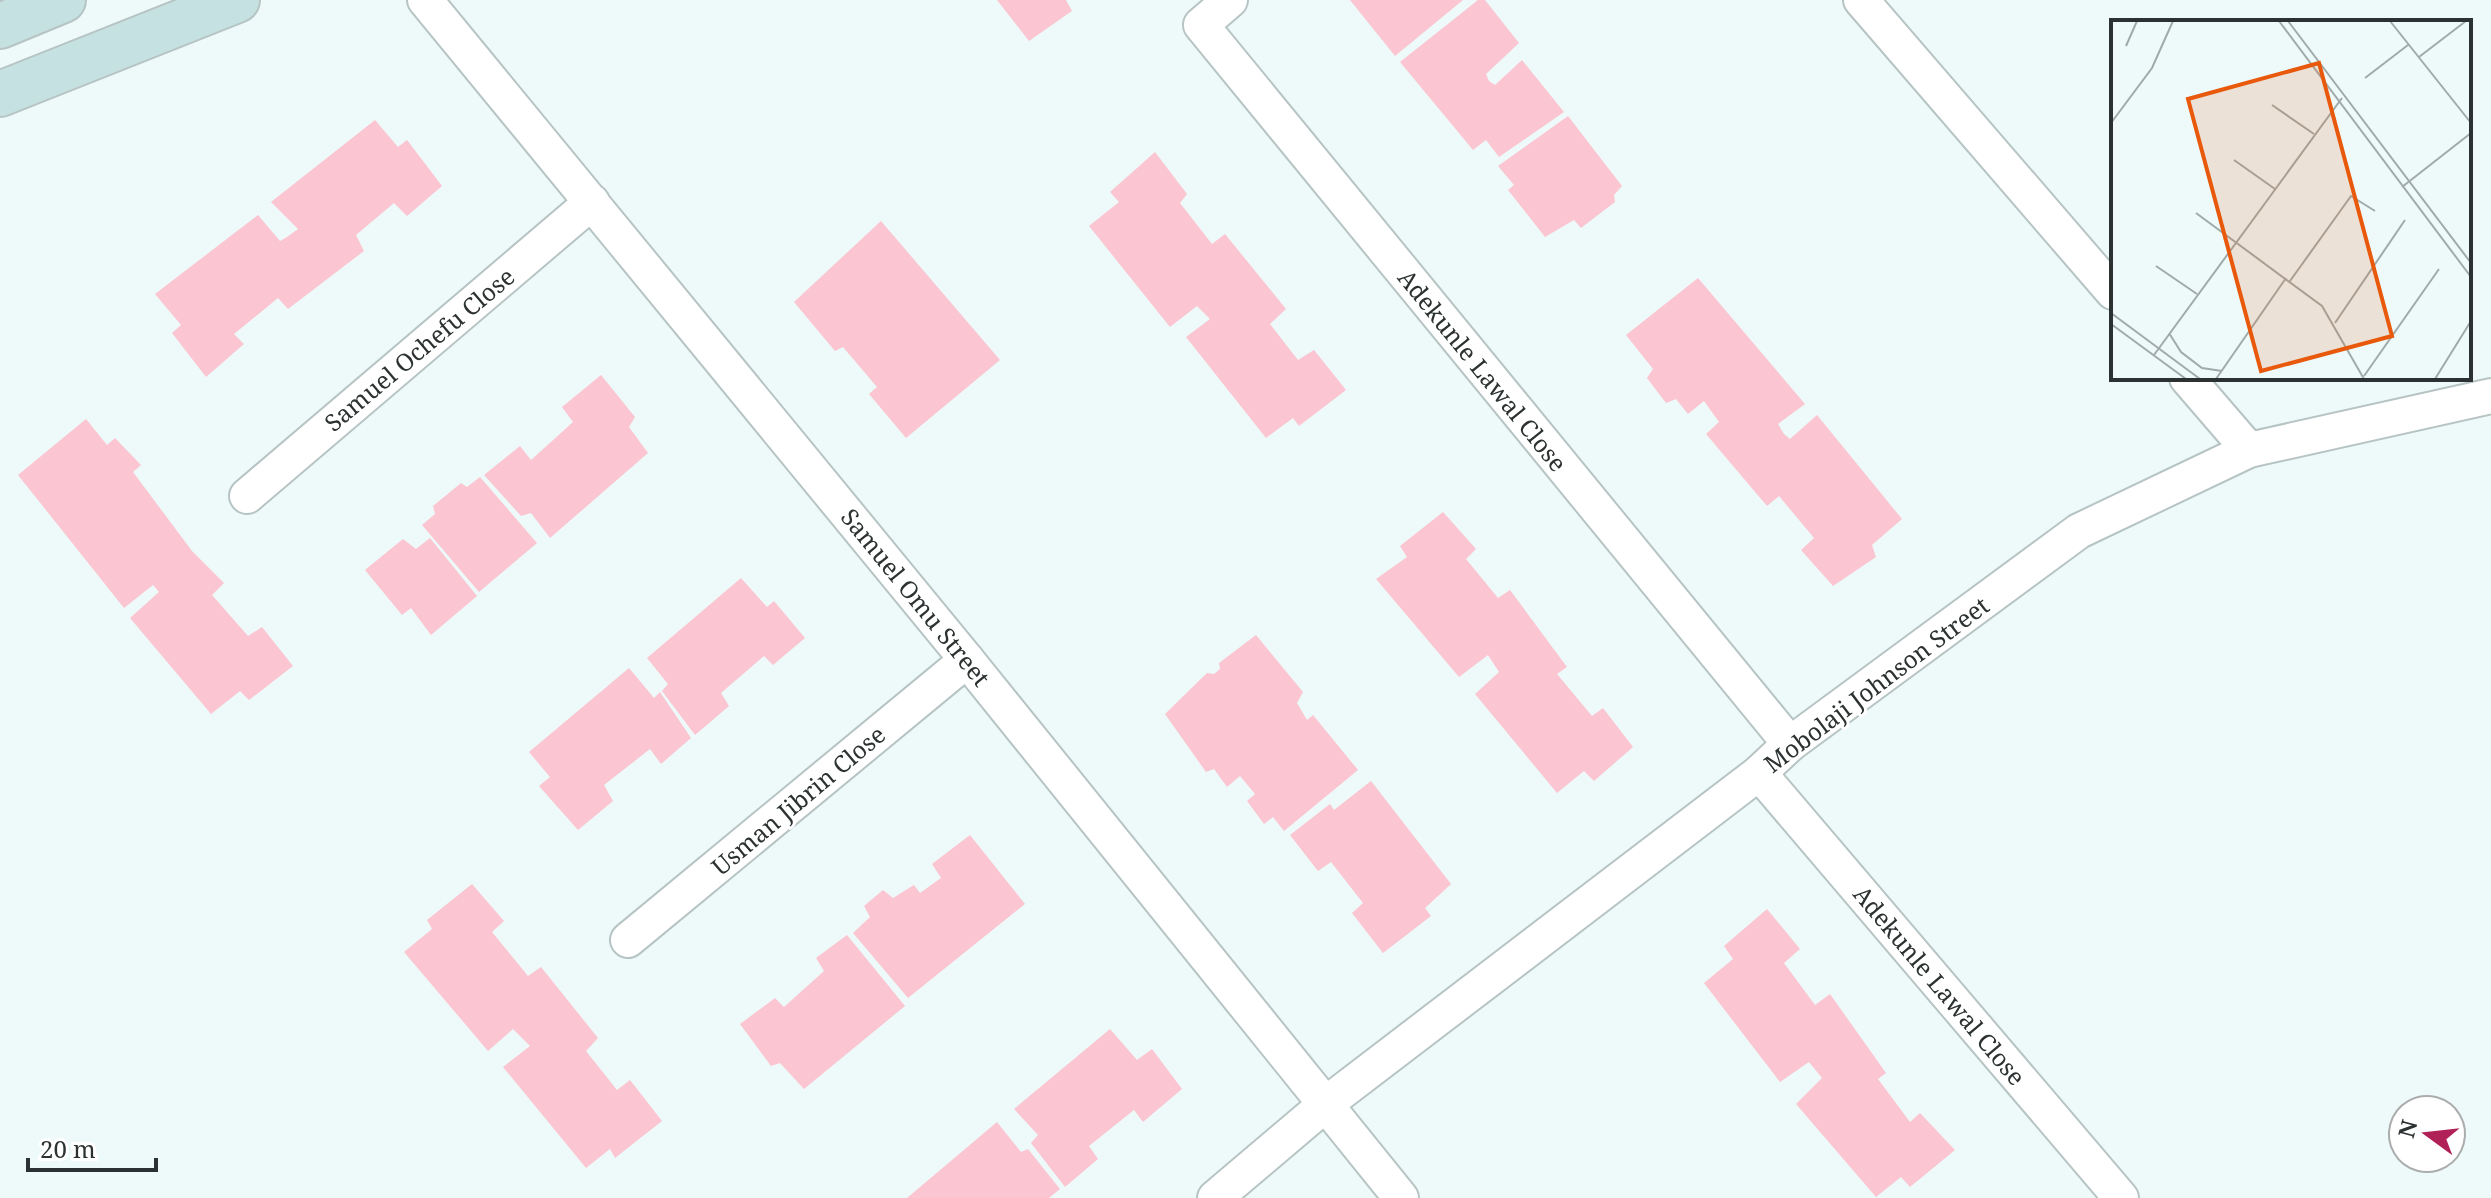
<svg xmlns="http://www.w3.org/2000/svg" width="2491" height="1198" font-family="'Noto Serif',serif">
  <rect width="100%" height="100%" fill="#edfaf9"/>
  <g fill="#fbc5d1">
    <polygon points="997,0 1066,0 1072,11 1029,41"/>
    <polygon points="1350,0 1463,0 1395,56"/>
    <polygon points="1478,0 1485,0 1519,43 1486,74 1489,81 1495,85 1522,60 1564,112 1499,157 1486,140 1473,150 1400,62"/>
    <polygon points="1568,116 1622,186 1614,195 1615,202 1581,228 1574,220 1545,237 1508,190 1514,185 1498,166"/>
    <polygon points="375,120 398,147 407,140 442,186 407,216 394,203 356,235 364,251 288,309 278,298 234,334 244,344 206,377 172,333 181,325 155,294 258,215 280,241 287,237 298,229 271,202"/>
    <polygon points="1155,152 1187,194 1180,203 1212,244 1225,234 1286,309 1270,324 1298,360 1314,350 1346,390 1299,426 1293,418 1266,438 1186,337 1210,319 1197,306 1170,327 1089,226 1119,202 1110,192"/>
    <polygon points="881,221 1000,360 906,438 869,394 877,387 843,347 835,351 794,302"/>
    <polygon points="1698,278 1805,404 1778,424 1784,434 1790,439 1817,415 1902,519 1872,545 1876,557 1833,586 1801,550 1814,538 1779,496 1767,506 1706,434 1719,422 1704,401 1688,414 1676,399 1666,403 1647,378 1653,369 1626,335"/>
    <polygon points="601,375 635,417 629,427 648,453 550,538 531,513 521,516 484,475 520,446 531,460 573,422 562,407"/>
    <polygon points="86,419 107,445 115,438 141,465 133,472 192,551 224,583 212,595 248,636 262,627 293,666 249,700 240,691 211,714 130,618 159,592 153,585 124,608 18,475"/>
    <polygon points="480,477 537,543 479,592 422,525 435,514 433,506 461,483 467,487"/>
    <polygon points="1443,512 1476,549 1466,559 1498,598 1510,590 1567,667 1557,674 1592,716 1603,708 1633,747 1594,781 1584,771 1557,793 1475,694 1499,672 1488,655 1459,677 1376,579 1407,557 1400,546"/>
    <polygon points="430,538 477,596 431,635 411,608 402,615 365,570 403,539 416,549"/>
    <polygon points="741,578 767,607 774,601 805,638 773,665 764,656 721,693 729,706 695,735 662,691 668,684 647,658"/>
    <polygon points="1256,635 1303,692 1297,703 1307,720 1313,715 1358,770 1284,831 1273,817 1264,824 1247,801 1255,794 1240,776 1227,787 1214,769 1206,772 1165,714 1207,673 1214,674 1220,669 1219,663"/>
    <polygon points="629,668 654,698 660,692 691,738 661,764 650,749 604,785 613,801 578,830 539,786 550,777 529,752"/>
    <polygon points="1371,781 1451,884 1425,908 1431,916 1383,953 1352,913 1363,903 1331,862 1318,871 1290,835 1330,804 1334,810"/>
    <polygon points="970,835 1025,904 908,998 853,933 870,917 864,906 883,890 893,898 914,885 920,893 941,878 932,864"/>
    <polygon points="472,884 504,921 492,932 528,976 541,967 598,1038 586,1051 617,1090 630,1080 662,1121 615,1158 610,1149 586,1168 503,1067 530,1046 513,1029 488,1051 404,952 432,929 427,920"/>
    <polygon points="1767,909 1800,949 1784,963 1815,1005 1830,994 1886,1073 1878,1079 1910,1122 1920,1113 1955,1150 1910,1187 1901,1177 1876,1197 1796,1104 1822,1078 1809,1062 1780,1082 1704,983 1733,959 1724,946"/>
    <polygon points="847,935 905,1006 804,1089 780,1063 771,1066 740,1024 775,998 784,1007 824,971 816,958"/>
    <polygon points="1110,1029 1137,1060 1152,1049 1182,1089 1143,1122 1134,1110 1089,1146 1098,1159 1065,1187 1031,1143 1038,1135 1014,1109"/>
    <polygon points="997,1122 1021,1152 1028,1149 1060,1189 1049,1198 907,1198"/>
  </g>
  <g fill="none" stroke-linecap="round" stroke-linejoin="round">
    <g stroke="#b7c4c4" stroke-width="38">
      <g id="street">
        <polyline points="425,0 967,660 1401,1198"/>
        <polyline points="1230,0 1201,25 1790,744"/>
        <polyline points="1861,0 2113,292"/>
        <polyline points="2187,378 2249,450"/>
        <polyline points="247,496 592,202"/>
        <polyline points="1759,773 2121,1198"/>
        <polyline points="628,940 967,660"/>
        <polyline points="1215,1198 1327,1103 1759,773 1790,744 2079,531 2249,450 2491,396"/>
      </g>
    </g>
    <g stroke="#b7c4c4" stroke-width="48">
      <g id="secondary">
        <polyline points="0,26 63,0"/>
        <polyline points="0,94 237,0"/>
      </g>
    </g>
    <use href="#street" stroke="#fff" stroke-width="34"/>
    <use href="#secondary" stroke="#c6e1e1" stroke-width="44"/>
  </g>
  <g text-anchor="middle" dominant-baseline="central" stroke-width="6" stroke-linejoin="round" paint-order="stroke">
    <g font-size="24" fill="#2c3131" stroke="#fff">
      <text transform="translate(419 349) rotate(-40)">Samuel Ochefu Close</text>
      <text transform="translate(1483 370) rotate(51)">Adekunle Lawal Close</text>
      <text transform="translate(916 597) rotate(51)">Samuel Omu Street</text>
      <text transform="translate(1876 684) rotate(-37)">Mobolaji Johnson Street</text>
      <text transform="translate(798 800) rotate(-40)">Usman Jibrin Close</text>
      <text transform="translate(1940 985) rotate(50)">Adekunle Lawal Close</text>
    </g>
  </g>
  <g transform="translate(2111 20)">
    <rect width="360" height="360" fill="#edfaf9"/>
    <path fill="none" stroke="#a0aaa9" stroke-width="2" d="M168 1 360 257M177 1 360 243M279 1 360 103M15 26 26 1M308 37 355 1M254 58 297 25M161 85 203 114M0 103 41 48 62 1M123 140 164 169M291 167 360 113M85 193 211 286 253 359M45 246 86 274M179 261 240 176 264 191M0 293 89 359M224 303 294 200M0 304 75 359M58 313 70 332 91 348 111 351M43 335 231 78M253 356 328 249M105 359 175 258M324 359 360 301"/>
    <path fill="#e8590c" fill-opacity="0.15" stroke="#e8590c" stroke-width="4" d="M208 43 281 316 150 351 77 79Z"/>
    <rect width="360" height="360" fill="none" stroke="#2c3131" stroke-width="4"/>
  </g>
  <g transform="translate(2427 1134) rotate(285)"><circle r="38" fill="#ffffff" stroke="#abadad" stroke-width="2"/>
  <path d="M0-6L14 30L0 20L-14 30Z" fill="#b02158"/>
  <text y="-12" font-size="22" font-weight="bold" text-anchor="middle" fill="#2c3131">N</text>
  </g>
  <path d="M28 1158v12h128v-12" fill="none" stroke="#2c3131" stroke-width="4"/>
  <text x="40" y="1158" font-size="24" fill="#2c3131" stroke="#ffffff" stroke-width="6" paint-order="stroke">20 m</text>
</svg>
